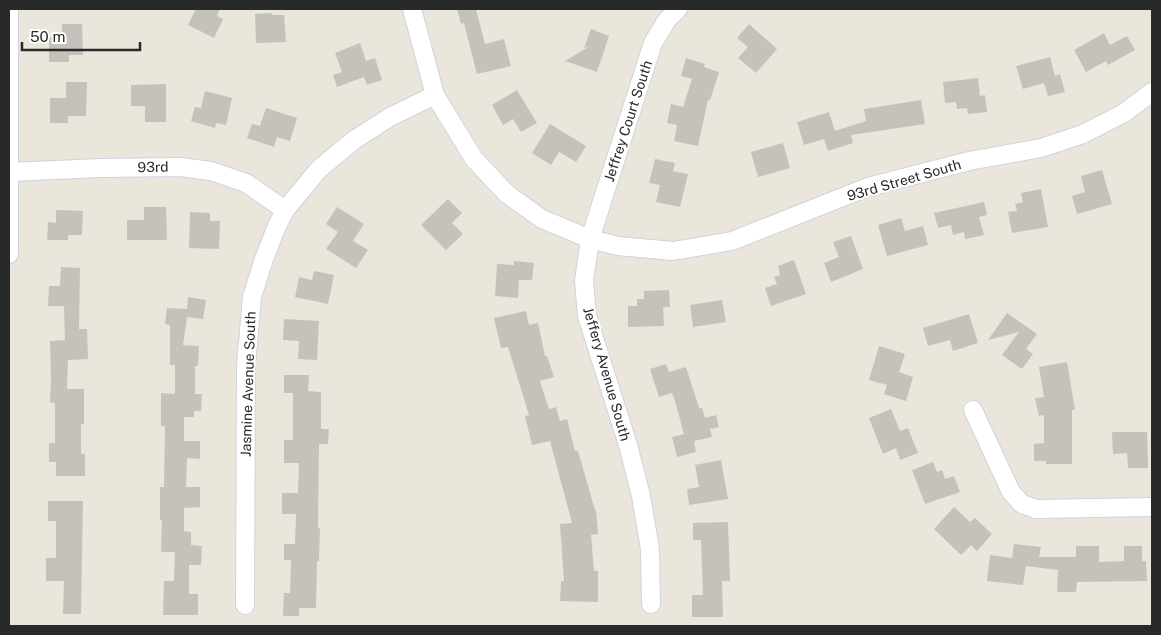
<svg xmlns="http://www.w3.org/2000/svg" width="1161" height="635" font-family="'Public Sans',sans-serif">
  <rect width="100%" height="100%" fill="#eae6dc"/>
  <g fill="#c5c2bb">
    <polygon points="196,9 220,9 217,16 223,19 214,38 188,25"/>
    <polygon points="457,9 476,9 485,44 504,39 511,66 477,74 464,23 461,24"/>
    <polygon points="272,13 272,15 284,15 286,42 256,43 255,14"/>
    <polygon points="62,24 82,24 83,55 69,55 69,62 49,62 49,37 62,37"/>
    <polygon points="749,24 777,49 756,73 738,58 748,47 737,38"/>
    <polygon points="591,29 609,36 597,72 565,61 590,46 584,48"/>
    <polygon points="1104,33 1110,45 1127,36 1135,50 1108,65 1106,61 1086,72 1074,50"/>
    <polygon points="360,43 366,61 375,58 382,80 367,85 364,77 337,87 333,75 342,72 335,53"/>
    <polygon points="1050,57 1055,76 1060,74 1065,92 1048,96 1044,83 1023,89 1016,66"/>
    <polygon points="686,58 705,64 704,67 719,72 710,100 708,100 698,146 674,141 677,125 667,123 671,104 683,107 692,79 681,76"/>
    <polygon points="978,78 980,96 985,95 987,112 968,114 967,108 957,109 956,102 945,103 943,82"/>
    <polygon points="66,82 87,82 86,116 68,116 68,123 50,123 50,98 66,98"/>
    <polygon points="166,84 166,122 145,122 145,106 131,106 131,85"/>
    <polygon points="517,90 537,123 521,132 513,119 503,125 492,105"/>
    <polygon points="205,91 232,98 226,125 216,123 215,128 191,121 195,107 201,108"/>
    <polygon points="921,100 925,124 851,135 853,143 828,151 824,139 804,145 797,122 829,112 835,131 866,121 864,109"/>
    <polygon points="266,108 297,118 290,141 277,137 274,147 247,138 252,124 260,126"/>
    <polygon points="550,124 586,146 576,162 559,152 551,165 532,153"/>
    <polygon points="783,143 790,168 758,177 751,152"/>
    <polygon points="655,159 675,163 673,171 688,174 680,207 656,202 660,185 649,183"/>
    <polygon points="1102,170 1112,204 1077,214 1072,196 1085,192 1081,176"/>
    <polygon points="1041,189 1048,227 1012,233 1008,212 1017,211 1015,204 1023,202 1021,193"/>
    <polygon points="448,199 462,213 452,223 463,234 446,250 421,225"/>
    <polygon points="984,202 987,215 979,217 984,235 965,239 964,232 953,235 951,225 938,228 934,213"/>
    <polygon points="144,207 166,207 167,240 127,240 127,220 144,220"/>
    <polygon points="337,207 364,224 353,241 368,250 356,268 326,249 338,232 326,224"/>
    <polygon points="56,210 83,211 82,235 68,235 68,240 47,240 48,222 56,223"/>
    <polygon points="190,212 210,213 210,221 220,221 219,249 189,248"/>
    <polygon points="901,218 905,231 923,226 928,245 887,256 878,225"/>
    <polygon points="851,236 863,269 831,282 824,263 839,257 833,242"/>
    <polygon points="794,260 806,294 771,306 765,288 777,284 774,277 780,275 778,266"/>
    <polygon points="514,261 534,263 532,280 519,280 518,298 495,296 497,264 514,265"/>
    <polygon points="61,267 80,268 79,329 87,329 88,359 68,360 67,389 84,389 84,424 81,424 81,454 85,454 85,476 56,476 56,462 49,462 49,443 55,443 55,403 50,402 51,379 50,341 65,340 64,306 48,306 49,286 60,286"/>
    <polygon points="314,271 334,275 328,304 295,297 299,277 312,280"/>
    <polygon points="669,290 670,307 663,307 664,326 628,327 628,306 637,306 637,299 644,299 644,291"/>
    <polygon points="188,297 206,300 203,319 187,317 183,345 199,346 198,366 195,366 195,394 202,394 201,411 194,411 194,417 184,417 184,441 200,441 200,459 187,458 186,487 200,487 200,507 184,508 184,531 191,532 191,545 202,546 201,565 189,565 189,594 198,594 198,615 163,615 164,581 174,581 175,552 161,552 162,520 160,520 160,487 164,487 165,426 161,426 161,393 175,394 175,365 170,365 170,325 165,324 167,308 187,309"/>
    <polygon points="722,300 726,322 693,327 690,305"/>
    <polygon points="526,311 529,325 538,323 545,356 547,356 554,377 540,381 549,409 556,407 560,421 567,419 575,451 578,451 595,510 596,510 598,534 591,535 594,571 598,571 598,602 560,601 561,581 564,581 560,524 572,523 550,441 532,445 525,416 529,415 508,347 501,348 494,318"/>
    <polygon points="1007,313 1037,334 1026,349 1033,354 1022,369 1002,355 1019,332 988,340"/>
    <polygon points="969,314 978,343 953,351 950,340 928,346 923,328"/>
    <polygon points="284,319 319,321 317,360 298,359 299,341 283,340"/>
    <polygon points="879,346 905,354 899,372 913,377 906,401 884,394 887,385 869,380"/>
    <polygon points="1067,362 1075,410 1072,410 1072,464 1046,464 1046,461 1034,461 1034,444 1044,443 1044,415 1039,416 1035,398 1044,397 1039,367"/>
    <polygon points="666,364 669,372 686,367 699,408 702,408 705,418 716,415 719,427 710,429 712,437 694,441 696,452 677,457 672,437 684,434 675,401 672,393 659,397 650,369"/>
    <polygon points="284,375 309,375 308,391 321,392 321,429 329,429 328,444 319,444 318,528 320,528 319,561 317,561 316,608 299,608 299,616 283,616 284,593 290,593 291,560 284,560 284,544 295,544 296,514 282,514 282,493 298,493 299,463 284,463 284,440 293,440 293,393 284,393"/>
    <polygon points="891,409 900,431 908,428 918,453 900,460 896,448 883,454 869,418"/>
    <polygon points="1112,432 1147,432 1148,468 1128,468 1127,453 1113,454"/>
    <polygon points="721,460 728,499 689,505 687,489 699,487 695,465"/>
    <polygon points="933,462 937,472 942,470 945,479 954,476 960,492 925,504 912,470"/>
    <polygon points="48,501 83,501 81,614 63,614 64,581 46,581 46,558 56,558 56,521 48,521"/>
    <polygon points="954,507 970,522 975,518 992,534 977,551 971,545 961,555 934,529"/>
    <polygon points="728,522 730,581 722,581 723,617 692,617 692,595 703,595 701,540 693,540 693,523"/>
    <polygon points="1014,544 1041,547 1039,557 1076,557 1076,546 1099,546 1099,562 1124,561 1124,546 1142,546 1142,561 1146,561 1147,581 1077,582 1076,592 1057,592 1058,570 1026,566 1023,585 987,581 990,555 1012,558"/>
  </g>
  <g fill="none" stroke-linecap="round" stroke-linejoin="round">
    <g stroke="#d1d2e0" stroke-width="20">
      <g id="street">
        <polyline points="412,9 435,95 474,159 507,194 542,219 590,239 618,246 673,251 732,241 868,187 969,161 1041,148 1083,134 1124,113 1152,92"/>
        <polyline points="10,172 101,168 180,167 211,171 246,183 285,210"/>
        <polyline points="9,254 9,9"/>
        <polyline points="973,410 1011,492 1022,504 1036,509 1152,507"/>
        <polyline points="651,604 650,549 641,496 628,445 587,316 584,281 590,239 653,43 667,20 678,9"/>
        <polyline points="245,605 246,365 252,297 264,259 277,226 285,210 319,169 354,140 390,117 435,95"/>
      </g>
    </g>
    <use href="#street" stroke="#fff" stroke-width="18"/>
  </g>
  <g text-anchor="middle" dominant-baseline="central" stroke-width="4" stroke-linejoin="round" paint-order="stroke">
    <g font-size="14" fill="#292929" stroke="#fff">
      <text transform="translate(628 121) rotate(-72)">Jeffrey Court South</text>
      <text transform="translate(153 167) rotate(-1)">93rd</text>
      <text transform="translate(904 180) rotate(-16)">93rd Street South</text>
      <text transform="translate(607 374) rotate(74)">Jeffery Avenue South</text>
      <text transform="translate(248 384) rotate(-88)">Jasmine Avenue South</text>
    </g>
  </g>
  <rect width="1161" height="635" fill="none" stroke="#292929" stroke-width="20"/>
  <path d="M22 42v8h118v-8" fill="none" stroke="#292929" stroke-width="2.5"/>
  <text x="30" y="42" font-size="15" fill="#292929" stroke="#ffffff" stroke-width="4" paint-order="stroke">50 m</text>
</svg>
